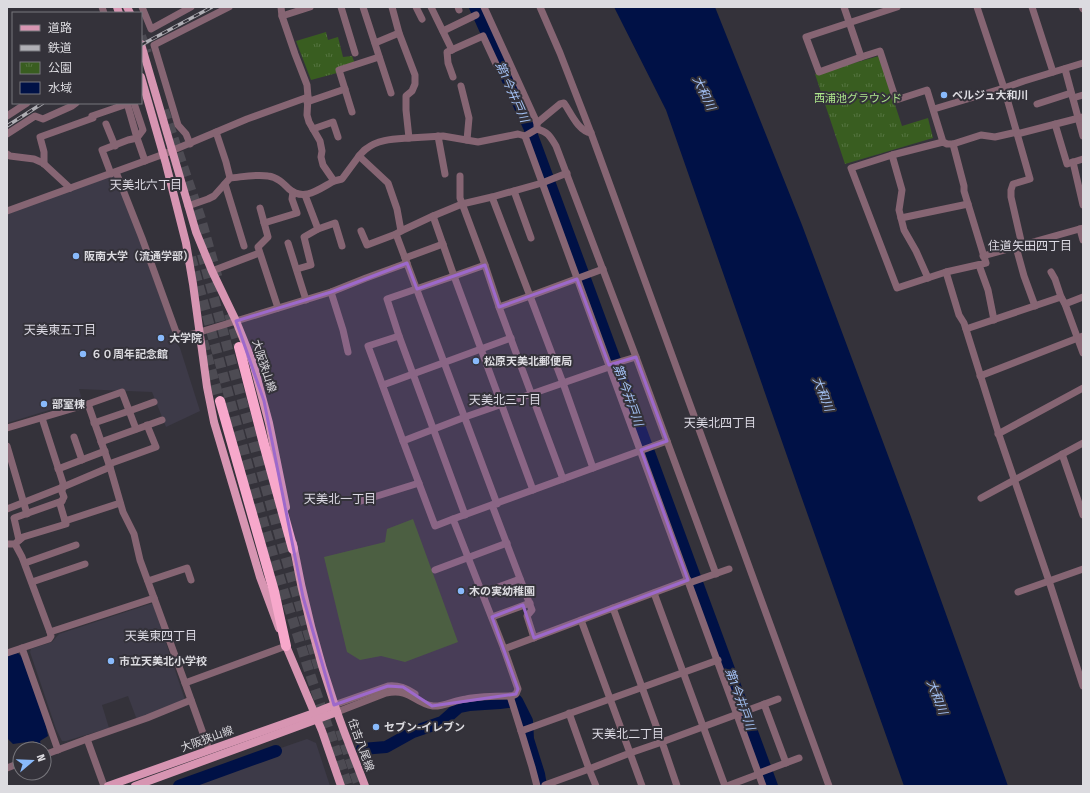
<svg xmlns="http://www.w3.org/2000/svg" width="1090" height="793" font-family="'Fira Sans Condensed','Noto Sans JP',sans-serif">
  <defs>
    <pattern id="park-tufts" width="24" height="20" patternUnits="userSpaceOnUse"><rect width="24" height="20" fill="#395d20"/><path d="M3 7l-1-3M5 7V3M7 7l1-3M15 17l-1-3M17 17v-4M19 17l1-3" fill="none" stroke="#557440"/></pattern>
  </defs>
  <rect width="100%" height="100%" fill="#34323a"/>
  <g fill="#3d3a48">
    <polygon points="113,175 115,176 124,196 176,342 180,348 200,411 166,427 152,392 79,389 82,400 7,423 7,214"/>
    <polygon points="150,604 153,604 185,700 137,720 128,696 111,702 102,705 109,728 66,741 62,741 56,729 30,652 31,649 52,642 59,634"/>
    <polygon points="307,739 316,743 330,786 185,786 279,753 278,749"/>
  </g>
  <g fill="url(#park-tufts)">
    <polygon points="326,32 328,40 338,37 343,57 352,56 355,64 337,73 311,80 296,41"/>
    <polygon points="879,56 902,126 928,118 933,138 845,164 815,74"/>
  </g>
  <polygon fill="#395d20" points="413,519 458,642 405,662 381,656 360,660 347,652 324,557 385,542 387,529"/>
  <g fill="#001146">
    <polygon points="614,7 715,7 802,225 911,517 1008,786 904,786 800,493 666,110"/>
    <polygon points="18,653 22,657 45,721 48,736 40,741 42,749 38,749 34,741 13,744 7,738 7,655"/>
  </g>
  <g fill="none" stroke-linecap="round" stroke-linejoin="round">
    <g stroke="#001146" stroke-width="12">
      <polyline points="475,7 529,127 539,154 772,786"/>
      <polyline points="362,749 386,747 413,732 442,722 459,707 469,705 500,703 517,701 527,721 528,739 539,774 541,786"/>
      <polyline points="179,786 276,751"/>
    </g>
    <g stroke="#4d4b53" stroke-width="10" stroke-dasharray="10 5" stroke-linecap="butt">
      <polyline points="141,36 147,53"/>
      <polyline points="164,110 201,219 218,279"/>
      <path d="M202 254C240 392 276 531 319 668"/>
      <polyline points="191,257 264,525 286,599 309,671 348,786"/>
      <polyline points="229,314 239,347"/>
      <polyline points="203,341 220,401"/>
      <polyline points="340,730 359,786"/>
    </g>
    <g stroke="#866573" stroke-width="7">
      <polyline points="102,7 104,13"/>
      <polyline points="142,7 151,29 191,7"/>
      <polyline points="281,7 282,16 310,7"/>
      <polyline points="341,7 355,53"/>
      <polyline points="363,7 391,93"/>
      <path d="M392 7 399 33 415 75V84L412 91 406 96V110L409 138C395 139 378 139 366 149 364 150 361 154 359 156L388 183 397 209 401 231 433 216 454 276 485 265 499 307 530 296 563 383 609 367"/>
      <polyline points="416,7 422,19"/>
      <polyline points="431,7 452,50"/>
      <polyline points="458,7 459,10"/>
      <polyline points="484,7 537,123 537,129 525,136 763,786"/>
      <polyline points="540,7 560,53 591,133 829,786"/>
      <polyline points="844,7 861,57 880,51 896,100 927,90 943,142 892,155 851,168 897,288 946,272 986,263 968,204 964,191 964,186 953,144 947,144 943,142"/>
      <polyline points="977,7 1004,88 1030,179 1013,184 1011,190 1011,197 1022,245"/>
      <polyline points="1032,7 1053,72"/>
      <polyline points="1082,7 1083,9"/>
      <polyline points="282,16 295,54 307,85 308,97 307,115 309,122 320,141 322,151 321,157 323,165 334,181 342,179 359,156"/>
      <polyline points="443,31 476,15"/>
      <polyline points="375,43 399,33"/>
      <polyline points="861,57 819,72 806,37 897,7"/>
      <polyline points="1065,69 1083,136"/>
      <polyline points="453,77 448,63 447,52 483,36 496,64"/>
      <polyline points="461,86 469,118 467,140"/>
      <polyline points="1073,98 1083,95"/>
      <polyline points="307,102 345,89"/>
      <polyline points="134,103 143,130 137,138 145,161"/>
      <polyline points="1037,104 1071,93"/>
      <polyline points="934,109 1004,88 1024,81 1083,63"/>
      <polyline points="352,112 339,70 379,57"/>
      <polyline points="7,116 27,103"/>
      <path d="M537 123 560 104 564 103C571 113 578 131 591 133"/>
      <polyline points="106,124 115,146"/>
      <polyline points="1055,124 1067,164 1083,159"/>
      <polyline points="313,129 333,122 338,137"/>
      <path d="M537 129C548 132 550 136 556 146L636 357 716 574"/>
      <polyline points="216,132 226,162 230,178"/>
      <polyline points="7,134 35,116 43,119 72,106 76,103"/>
      <polyline points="1017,134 1083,117"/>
      <polyline points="438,136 445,174"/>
      <polyline points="409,138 443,136 478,142 518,134 525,136"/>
      <polyline points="190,144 186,134 178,125 154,45 229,7"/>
      <polyline points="953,144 981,135 995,137 1017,132"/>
      <polyline points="7,154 10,156 34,159 43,163 70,188"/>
      <polyline points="892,155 902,190 899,210 904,230 916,251 928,278"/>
      <polyline points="1073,162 1083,205"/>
      <polyline points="44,164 44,152 40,137 93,118 92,116 127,104"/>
      <path d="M116 172 142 238 176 332C183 338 191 334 200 332L331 292 366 278 407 263"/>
      <polyline points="111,174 102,150 128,140 137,138 127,103"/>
      <polyline points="460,176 460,198 485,265"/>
      <polyline points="225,184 244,246"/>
      <polyline points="514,191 531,238"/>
      <polyline points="492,197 530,296 603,269"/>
      <path d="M188 206 208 199 214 196 230 178C242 177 256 174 268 176 277 177 283 183 289 189 304 202 319 189 334 181"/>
      <polyline points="260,208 268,237 258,247 278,308"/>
      <polyline points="7,211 164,154 247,119 308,97"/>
      <polyline points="433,216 462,204 492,197 542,183 567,173"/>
      <polyline points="901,218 968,204"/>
      <polyline points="264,223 297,213 292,199 293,192"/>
      <polyline points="318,229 335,223 342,246"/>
      <polyline points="1080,229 1083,240"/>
      <polyline points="361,231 367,245 396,234"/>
      <polyline points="401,231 396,234 497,504"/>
      <polyline points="288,243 306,300"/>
      <polyline points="1016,247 1024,276 1035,306"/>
      <polyline points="983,256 1083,228"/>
      <polyline points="405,258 443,244"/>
      <polyline points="979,265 988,290 994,320"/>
      <polyline points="297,269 311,265 304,237 318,229 305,195"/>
      <polyline points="212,271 259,253"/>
      <polyline points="946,272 959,315 964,323 1000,438 1049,581 1083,686"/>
      <polyline points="1051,272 1055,279 1061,297"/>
      <polyline points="331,292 343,330 348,352"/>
      <polyline points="1065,304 1083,297"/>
      <polyline points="499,307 563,479"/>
      <polyline points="966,329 1061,297 1065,304 1083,353"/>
      <polyline points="399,336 368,346 403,441"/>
      <polyline points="609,365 636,357"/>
      <polyline points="980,376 1083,336"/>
      <polyline points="383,385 511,338"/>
      <polyline points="88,404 122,392 136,429"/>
      <polyline points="42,418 63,483 62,492 64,497 60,504 65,521 120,503"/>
      <polyline points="94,423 132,410 154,402"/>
      <polyline points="7,428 88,404 110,467 123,512 134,534 140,560 154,598"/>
      <polyline points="998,434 1083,388"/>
      <polyline points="74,437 82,460"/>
      <polyline points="101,442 162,420"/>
      <polyline points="7,446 27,514"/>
      <polyline points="1062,454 1083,515"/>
      <polyline points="109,464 156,447 147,425"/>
      <polyline points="58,469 105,451"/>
      <polyline points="981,498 1083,443"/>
      <polyline points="361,501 419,483"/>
      <polyline points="492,505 532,610 527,616 534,638"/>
      <polyline points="7,509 63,487 110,467"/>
      <polyline points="465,515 399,336 387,299 454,276 533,490"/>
      <polyline points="453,519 435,526 403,441 465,417 563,383 593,468"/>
      <polyline points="19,540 14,518 62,501"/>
      <polyline points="17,542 23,537 66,524 65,521"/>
      <polyline points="7,544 15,544 22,557 50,632"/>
      <polyline points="25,563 76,545"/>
      <polyline points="435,570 507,543"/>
      <polyline points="148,581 187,568 191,580"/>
      <polyline points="32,582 85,564"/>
      <polyline points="689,583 729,569"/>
      <polyline points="1018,592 1083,569"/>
      <polyline points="482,593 520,579"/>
      <polyline points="654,593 725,786"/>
      <polyline points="613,608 688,580"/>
      <polyline points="492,617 530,603"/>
      <polyline points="581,620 630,753 589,769 596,786"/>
      <polyline points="22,648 58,750"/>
      <polyline points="7,653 49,639 51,636 50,632 154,598 185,683 286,646"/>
      <polyline points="185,683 209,750"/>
      <polyline points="510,696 521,731 718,660"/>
      <polyline points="764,704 786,763"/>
      <path d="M334 705 388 686C399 685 406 688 415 694"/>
      <path d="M337 712 386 693C411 688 413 703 433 706 443 707 455 700 466 699 481 696 497 696 512 696L516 694 518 689 504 649"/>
      <polyline points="521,731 532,767 537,786"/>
      <polyline points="87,739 104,786"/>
      <polyline points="44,755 87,739 147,718 191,700"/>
      <polyline points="7,768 20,763"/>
      <polyline points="759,773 799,758"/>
      <polyline points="545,785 589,769 569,713"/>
      <polyline points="642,786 630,753 662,742 613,608 504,649 453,519 667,441"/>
      <polyline points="677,786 662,742 778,699"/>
      <polyline points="727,786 759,774"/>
    </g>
    <g stroke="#d795b2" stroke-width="8">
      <polyline points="117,7 119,13"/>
      <polyline points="127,7 130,13"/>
      <polyline points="141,44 196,232 212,271 236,321 253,363 269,423 286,507"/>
      <polyline points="141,77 166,164 186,243 193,284 207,387 214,422 260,577 279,628"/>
      <path d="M293 544C303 599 317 654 335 706 344 733 355 759 365 786"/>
      <polyline points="284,641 322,731 341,786"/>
      <polyline points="108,786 314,713 334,705"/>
      <polyline points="135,786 337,712"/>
    </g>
    <g stroke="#f7a8cb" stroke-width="10">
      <polyline points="239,347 264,444 293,549"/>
      <polyline points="220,401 274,591 286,646"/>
    </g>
    <g stroke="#b0afb5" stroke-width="3.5">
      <g id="rail">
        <polyline points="141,45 212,7"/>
        <polyline points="7,126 43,103"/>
      </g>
    </g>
    <use href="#rail" stroke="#34323a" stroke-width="2" stroke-dasharray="6" stroke-linecap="butt"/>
  </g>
  <path fill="#9d69cb" fill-opacity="0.2" stroke="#9d69cb" stroke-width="3" stroke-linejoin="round" d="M407 263 417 289 485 265 499 307 577 279 609 365 636 357 667 441 641 450 688 580 534 638 523 605 492 617 518 689 516 694 432 706 403 687 388 686 334 705 303 597 264 401 236 321 331 292Z"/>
  <g fill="#89bafc" stroke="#34323a" stroke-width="1.5">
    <circle cx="944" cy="95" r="4"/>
    <circle cx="76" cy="256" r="4"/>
    <circle cx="161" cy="338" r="4"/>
    <circle cx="83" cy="354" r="4"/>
    <circle cx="476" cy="361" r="4"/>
    <circle cx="44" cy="404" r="4"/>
    <circle cx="461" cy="591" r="4"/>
    <circle cx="111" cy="661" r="4"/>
    <circle cx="376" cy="727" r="4"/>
  </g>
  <g text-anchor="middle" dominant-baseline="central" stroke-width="4" stroke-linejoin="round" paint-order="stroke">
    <g font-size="11" font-weight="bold" fill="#dcdbe0" stroke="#34323a" text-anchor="start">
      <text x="952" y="95">ベルジュ大和川</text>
      <text x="84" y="256">阪南大学（流通学部）</text>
      <text x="169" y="338">大学院</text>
      <text x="91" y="354">６０周年記念館</text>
      <text x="484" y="361">松原天美北郵便局</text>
      <text x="52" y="404">部室棟</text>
      <text x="469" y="591">木の実幼稚園</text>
      <text x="119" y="661">市立天美北小学校</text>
      <text x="384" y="727">セブン-イレブン</text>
    </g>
    <g font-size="11" fill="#ade68c" stroke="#34323a">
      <text x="858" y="98">西浦池グラウンド</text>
    </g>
    <g font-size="11" fill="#dcdbe0" stroke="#34323a">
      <text transform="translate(264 366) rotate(72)">大阪狭山線</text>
      <text transform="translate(207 739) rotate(-20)">大阪狭山線</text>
      <text transform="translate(361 745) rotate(70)">住吉八尾線</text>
    </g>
    <g font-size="12" font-style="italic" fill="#a4c2f5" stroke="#34323a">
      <text transform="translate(512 92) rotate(66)">第1今井戸川</text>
      <text transform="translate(704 93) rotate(64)">大和川</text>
      <text transform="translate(823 394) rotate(69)">大和川</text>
      <text transform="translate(628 395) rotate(70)">第1今井戸川</text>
      <text transform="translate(937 697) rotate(69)">大和川</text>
      <text transform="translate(740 699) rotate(70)">第1今井戸川</text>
    </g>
    <g font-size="12" fill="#dbd9e3" stroke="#34323a">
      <text x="146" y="185">天美北六丁目</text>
      <text x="1030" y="246">住道矢田四丁目</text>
      <text x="60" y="330">天美東五丁目</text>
      <text x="505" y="400">天美北三丁目</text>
      <text x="720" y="423">天美北四丁目</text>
      <text x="340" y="499">天美北一丁目</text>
      <text x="161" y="636">天美東四丁目</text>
      <text x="628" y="734">天美北二丁目</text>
    </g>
  </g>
  <rect width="1090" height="793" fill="none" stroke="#dcdbe0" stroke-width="16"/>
  <rect x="12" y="12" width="130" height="92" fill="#34323a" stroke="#77767c"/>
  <rect x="20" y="25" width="20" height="6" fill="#d795b2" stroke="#77767c"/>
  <text x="48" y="32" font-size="12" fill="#dcdbe0">道路</text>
  <rect x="20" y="45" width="20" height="6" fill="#b0afb5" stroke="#77767c"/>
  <text x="48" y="52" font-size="12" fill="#dcdbe0">鉄道</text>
  <rect x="20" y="62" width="20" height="12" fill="url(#park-tufts)" stroke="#77767c"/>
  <text x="48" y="72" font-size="12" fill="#dcdbe0">公園</text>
  <rect x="20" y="82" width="20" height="12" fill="#001146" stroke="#77767c"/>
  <text x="48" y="92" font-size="12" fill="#dcdbe0">水域</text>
  <g transform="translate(32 761) rotate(71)"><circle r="19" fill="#34323a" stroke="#77767c"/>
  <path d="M0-3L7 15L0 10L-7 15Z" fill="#89bafc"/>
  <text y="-6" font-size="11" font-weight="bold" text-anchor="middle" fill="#dcdbe0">N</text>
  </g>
</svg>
